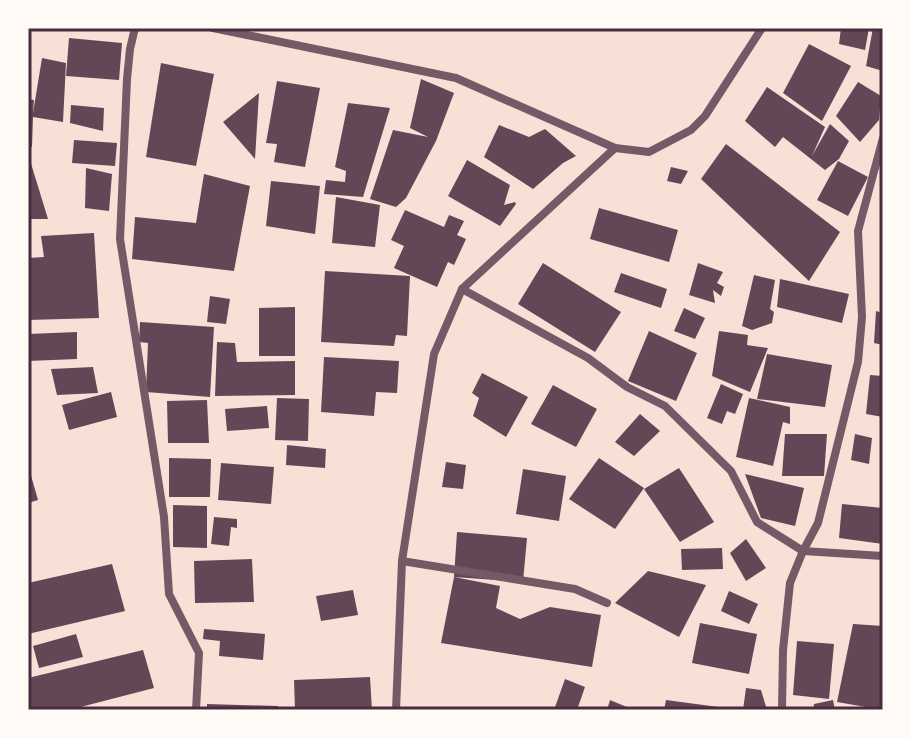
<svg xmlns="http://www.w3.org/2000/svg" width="911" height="738" font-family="'Golos Text',sans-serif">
  <rect width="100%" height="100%" fill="#f7e1d7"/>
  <g fill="#644757">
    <polygon points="841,28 869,28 865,50 839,44"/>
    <polygon points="873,28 883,28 883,71 866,66"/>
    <polygon points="69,38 122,43 119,80 66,76"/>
    <polygon points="809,44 851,66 822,121 783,93"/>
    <polygon points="42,58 66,63 63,122 33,117 32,147 28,146 28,99 34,100 33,113"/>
    <polygon points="161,63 214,74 196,166 146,157"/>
    <polygon points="421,79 454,93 436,141 406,198 396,207 370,199 393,130 428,137 410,128"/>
    <polygon points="277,81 320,88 305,167 274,162 277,144 266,143"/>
    <polygon points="858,82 881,96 879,120 860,142 836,116"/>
    <polygon points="767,87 825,127 812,156 830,124 849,141 839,159 825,170 783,137 775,147 745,121"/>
    <polygon points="259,93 255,159 223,122"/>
    <polygon points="348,103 390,108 363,197 324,194 326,180 345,182 346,171 335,167"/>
    <polygon points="71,105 104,108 103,131 70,123"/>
    <polygon points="499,125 529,137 545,129 576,156 563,163 533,189 484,157"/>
    <polygon points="74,140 117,143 115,166 72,163"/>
    <polygon points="726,144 840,232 809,281 701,179"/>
    <polygon points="28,157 29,157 48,219 28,219"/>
    <polygon points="467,160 510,185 504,205 515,202 516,204 500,226 448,196"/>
    <polygon points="838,161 868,177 848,216 817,200"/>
    <polygon points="671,167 688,171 681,184 667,181"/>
    <polygon points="86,168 112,174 109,211 85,208"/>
    <polygon points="204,174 250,186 234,271 132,259 135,217 196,223"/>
    <polygon points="271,181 320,186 315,234 266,226"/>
    <polygon points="336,197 380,205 375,247 332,243"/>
    <polygon points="599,208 678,230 669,262 590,239"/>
    <polygon points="405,210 444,227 449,215 464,221 457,235 466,239 454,265 448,262 437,287 394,268 404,246 391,240"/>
    <polygon points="94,233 99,318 28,320 28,258 44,257 41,236"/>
    <polygon points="543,263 621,312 595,352 518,304"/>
    <polygon points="698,263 723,272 717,283 724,287 721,296 713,290 715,303 689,295"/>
    <polygon points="325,271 410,276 407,336 396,335 394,346 321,342"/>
    <polygon points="621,273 667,289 661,308 614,292"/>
    <polygon points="754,275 775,280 770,309 774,312 772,323 752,330 742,326"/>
    <polygon points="780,279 849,294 842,323 777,307"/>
    <polygon points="210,296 230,299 226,324 207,322"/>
    <polygon points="295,307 295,356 259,356 259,308"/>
    <polygon points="684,308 705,318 695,339 674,331"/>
    <polygon points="876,311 883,313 883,345 874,343"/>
    <polygon points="140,322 214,327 210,397 146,392 148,343 139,342"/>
    <polygon points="649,331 697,353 676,401 628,381"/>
    <polygon points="719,331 748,335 747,345 768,348 750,392 712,376"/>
    <polygon points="77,332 77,359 28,361 28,334"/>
    <polygon points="217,342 235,343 237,362 295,361 295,395 215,396"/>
    <polygon points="767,354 832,365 825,407 757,399"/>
    <polygon points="324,357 399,361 397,393 376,392 374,416 321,412"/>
    <polygon points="93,367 98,393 57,395 51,369"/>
    <polygon points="482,373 528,397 506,437 473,416 479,398 472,393"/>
    <polygon points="870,375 883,376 883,417 866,414"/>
    <polygon points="721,384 743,394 735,414 727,411 722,424 707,418"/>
    <polygon points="553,385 597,409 576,447 531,424"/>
    <polygon points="111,392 117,417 69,430 62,405"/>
    <polygon points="277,398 309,399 308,441 275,440"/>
    <polygon points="749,398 790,407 790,424 783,422 773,466 736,457"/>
    <polygon points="207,400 209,443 168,443 167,401"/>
    <polygon points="267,406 269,428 227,431 225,409"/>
    <polygon points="640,414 660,431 634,456 615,442"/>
    <polygon points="785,434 827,434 824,476 782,476"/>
    <polygon points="855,434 872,438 869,464 851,460"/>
    <polygon points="287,445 326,449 325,468 286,465"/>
    <polygon points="169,458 211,459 210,497 169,497"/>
    <polygon points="599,458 644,488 615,529 569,499"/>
    <polygon points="446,462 466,465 463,489 442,487"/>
    <polygon points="221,463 274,467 271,504 218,500"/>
    <polygon points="28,465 38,500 28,503"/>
    <polygon points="679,468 714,522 680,542 644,489"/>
    <polygon points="523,469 566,476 559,521 516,514"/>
    <polygon points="745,474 804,488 795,526 761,518"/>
    <polygon points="842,504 883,508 883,544 839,538"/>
    <polygon points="173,505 207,506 207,548 173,547"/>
    <polygon points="214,517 237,519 237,528 231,527 229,546 211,544"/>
    <polygon points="457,532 527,538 523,582 454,577 500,586 496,608 520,619 550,607 601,615 592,667 441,643 454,577"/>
    <polygon points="746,539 766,568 746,581 730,553"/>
    <polygon points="722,548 723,569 682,570 681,549"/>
    <polygon points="252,559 254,602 195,603 194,561"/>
    <polygon points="112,564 125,611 28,634 28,583"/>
    <polygon points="648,571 706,585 679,637 615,603"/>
    <polygon points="353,590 358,615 321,621 316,596"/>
    <polygon points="729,591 758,604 749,624 721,611"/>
    <polygon points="700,623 757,634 749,674 692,663"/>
    <polygon points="853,624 883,626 883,710 837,702"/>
    <polygon points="204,629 265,634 263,660 219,656 220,641 203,639"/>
    <polygon points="76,634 83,657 39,668 33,646"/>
    <polygon points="797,641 834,644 829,699 793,695"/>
    <polygon points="143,650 154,688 69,710 31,710 28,678"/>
    <polygon points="370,677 372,710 295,710 294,680"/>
    <polygon points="565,679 585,687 577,710 554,710"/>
    <polygon points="746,688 761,690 767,710 743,710"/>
    <polygon points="610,700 634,710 607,710"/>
    <polygon points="666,700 726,708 726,710 664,710"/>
    <polygon points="833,700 835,710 813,710 814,704"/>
    <polygon points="207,704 278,706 278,710 207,710"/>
  </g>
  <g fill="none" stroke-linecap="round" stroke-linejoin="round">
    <g stroke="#755966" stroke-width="8">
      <polyline points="135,28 130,49 127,79 120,239 164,517 169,594 199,653 196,710"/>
      <polyline points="213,28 456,78 615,148"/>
      <polyline points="462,289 588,358 627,387 665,406 731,471 757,522 803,551 883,556"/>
      <polyline points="402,561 575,589 607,603"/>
      <polyline points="396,710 402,561 434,354 462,289 615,148 649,152 691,130 705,116 762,28"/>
      <polyline points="782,710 783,650 790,583 803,551 818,523 858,362 862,317 858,231 883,138"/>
    </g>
  </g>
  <rect width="911" height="738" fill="none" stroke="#fffaf5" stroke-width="60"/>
  <rect x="30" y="30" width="851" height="678" fill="none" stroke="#4a2c40" stroke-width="3"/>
</svg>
